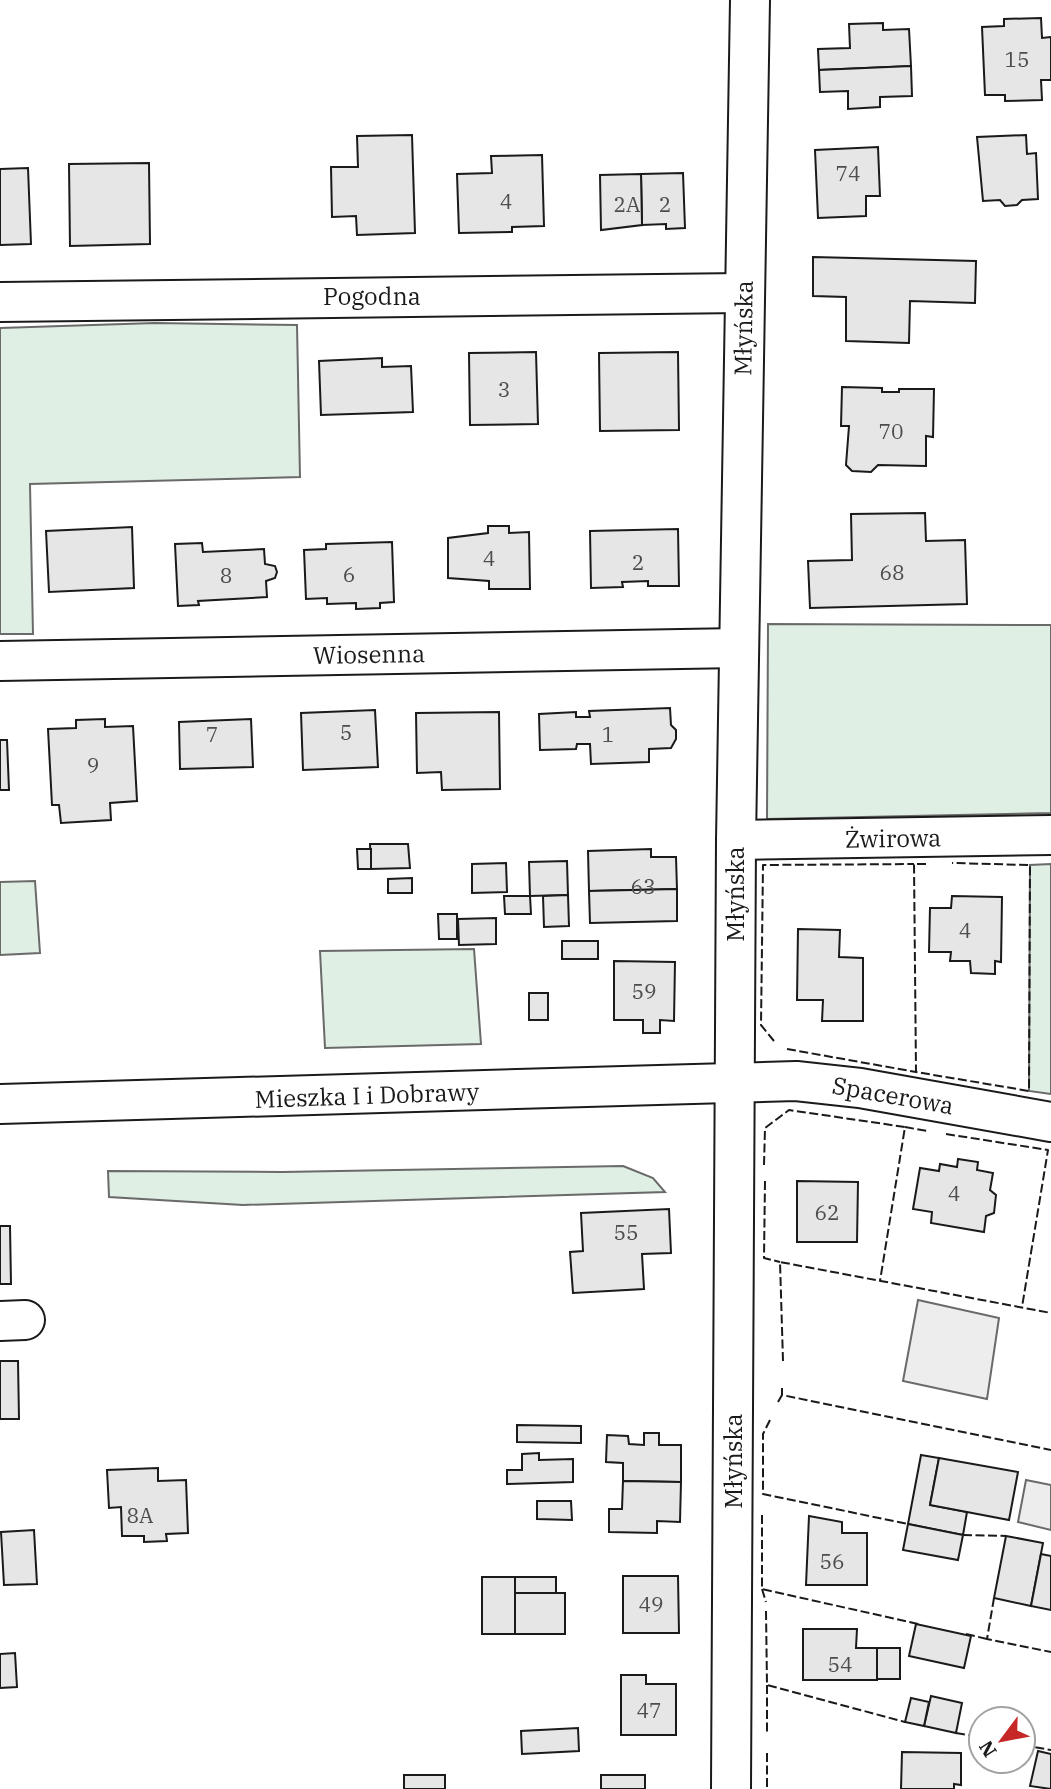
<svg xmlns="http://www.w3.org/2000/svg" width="1051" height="1789" font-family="'IBM Plex Serif',serif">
  <rect width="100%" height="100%" fill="#fff"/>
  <g fill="#e0efe3" stroke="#6a6a6a" stroke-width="2">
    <polygon points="155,323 297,325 300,477 30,484 33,634 0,634 0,328"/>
    <polygon points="768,624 1051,625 1051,813 767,819"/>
    <polygon points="1051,864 1051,1094 1029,1091 1030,865"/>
    <polygon points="35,881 40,953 0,955 0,882"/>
    <polygon points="474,949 481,1044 325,1048 320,951"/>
    <polygon points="623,1166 653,1178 665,1192 243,1205 109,1197 108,1171 282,1172"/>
  </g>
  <g fill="#ededed" stroke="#6a6a6a" stroke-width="2">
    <polygon points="918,1300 999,1318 987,1399 903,1381"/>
    <polygon points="1026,1480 1051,1485 1051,1530 1018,1522"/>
  </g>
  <g fill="#e6e6e6" stroke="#1a1a1a" stroke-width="2">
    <polygon points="1041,18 1042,38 1051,37 1051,80 1041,80 1042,100 1005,101 1005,95 985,95 982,27 1004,26 1004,19"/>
    <polygon points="883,23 883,30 909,29 911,66 819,70 818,49 850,48 849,24"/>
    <polygon points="911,66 912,96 880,97 880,107 848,109 848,91 820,92 819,70"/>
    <polygon points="412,135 415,233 357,235 356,216 332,217 331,167 358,167 357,136"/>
    <polygon points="1026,135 1027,154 1036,153 1038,199 1022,200 1017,205 1005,206 1000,200 983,201 977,137"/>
    <polygon points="878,147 880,196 866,196 866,216 818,218 815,150"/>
    <polygon points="542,155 544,226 512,227 512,232 459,233 457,174 492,173 491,156"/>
    <polygon points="149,163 150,244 70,246 69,164"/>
    <polygon points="28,168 31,244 0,245 0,169"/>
    <polygon points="683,173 685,228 666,229 666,224 642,225 641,174"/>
    <polygon points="641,174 642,225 601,230 600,175"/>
    <polygon points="813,257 976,261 975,303 910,301 909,343 846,341 846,297 813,296"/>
    <polygon points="536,352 538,424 470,425 469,353"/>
    <polygon points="678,352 679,430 600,431 599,353"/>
    <polygon points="382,358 382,367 411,366 413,412 321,415 319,361"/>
    <polygon points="842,387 882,388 882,392 899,392 899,389 934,389 933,437 926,436 926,466 878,465 871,472 852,471 846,465 849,426 841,426"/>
    <polygon points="925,513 926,541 965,540 967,604 810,608 808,561 852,560 851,514"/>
    <polygon points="488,526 509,526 509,533 529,532 530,589 489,589 489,581 448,578 448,538 488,533"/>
    <polygon points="132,527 134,588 49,592 46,531"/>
    <polygon points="678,529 679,586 648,586 648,581 622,582 623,587 591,588 590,531"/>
    <polygon points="392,542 394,602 380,603 380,608 356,609 356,603 327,604 327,598 306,599 304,550 326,549 326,544"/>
    <polygon points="202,543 203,552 264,549 265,564 275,566 277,572 275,578 266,581 267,597 198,601 199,605 178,606 175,544"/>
    <polygon points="670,708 671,725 676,730 676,739 671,748 649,749 649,762 591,764 590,744 577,744 576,749 540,750 539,714 576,712 576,717 590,717 589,711"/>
    <polygon points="375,710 378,767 303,770 301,713"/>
    <polygon points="499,712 500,789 442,790 441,772 417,773 416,713"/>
    <polygon points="105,719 105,727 133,726 137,801 110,803 111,820 61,823 59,805 52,805 48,729 76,728 76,720"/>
    <polygon points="251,719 253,767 180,769 179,722"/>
    <polygon points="0,740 7,740 9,790 0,790"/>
    <polygon points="370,844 408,844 410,868 371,869"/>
    <polygon points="357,849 371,849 371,869 358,869"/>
    <polygon points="651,849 651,857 676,857 677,889 589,891 588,851"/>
    <polygon points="567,861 568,895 530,896 529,862"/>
    <polygon points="506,863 507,892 472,893 472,864"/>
    <polygon points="412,878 412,893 388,893 388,879"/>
    <polygon points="677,889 677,921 590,923 589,891"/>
    <polygon points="568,895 569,926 544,927 543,896"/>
    <polygon points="504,896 530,896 531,914 505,914"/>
    <polygon points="952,896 1002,897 1001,962 995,961 995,974 971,973 970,961 950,961 951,952 929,952 930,908 951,908"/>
    <polygon points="438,914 457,914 457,939 439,939"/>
    <polygon points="496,918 496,944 459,945 458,919"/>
    <polygon points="798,929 840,930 839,957 863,958 863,1021 822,1021 823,1000 797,1000"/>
    <rect x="562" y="941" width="36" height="18"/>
    <polygon points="614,961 675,962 674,1021 660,1020 660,1033 643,1033 643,1020 614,1020"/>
    <rect x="529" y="993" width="19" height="27"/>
    <polygon points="958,1159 978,1162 977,1170 993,1173 990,1190 996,1195 994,1213 986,1216 984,1232 931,1223 932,1212 913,1209 920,1168 939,1171 940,1164 957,1167"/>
    <polygon points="797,1181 858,1182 857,1242 797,1242"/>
    <polygon points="669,1209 671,1253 642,1254 644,1289 573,1293 570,1252 583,1251 581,1213"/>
    <polygon points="0,1226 10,1226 11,1284 0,1284"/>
    <polygon points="0,1361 18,1361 19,1419 0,1419"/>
    <polygon points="517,1425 581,1426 581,1443 517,1442"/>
    <polygon points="644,1433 659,1433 659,1445 681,1445 681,1482 623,1481 623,1463 606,1462 607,1435 628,1436 629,1444 644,1445"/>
    <polygon points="539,1453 539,1460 573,1459 573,1482 507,1484 507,1470 522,1470 522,1454"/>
    <polygon points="921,1455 939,1458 930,1505 967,1512 963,1535 908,1524"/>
    <polygon points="939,1458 1018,1472 1009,1520 930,1505"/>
    <polygon points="158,1468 158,1481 186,1480 188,1533 166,1534 167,1541 144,1542 144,1536 122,1536 121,1507 109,1508 107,1470"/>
    <polygon points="623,1481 681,1482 680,1522 657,1521 657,1533 609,1532 609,1509 622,1509"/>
    <polygon points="537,1501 571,1501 572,1520 537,1519"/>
    <polygon points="809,1516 842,1522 842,1533 867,1533 867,1585 806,1585"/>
    <polygon points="908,1524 963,1535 958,1560 903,1550"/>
    <polygon points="34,1530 37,1584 4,1585 1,1532"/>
    <polygon points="1006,1536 1043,1543 1031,1606 994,1598"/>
    <polygon points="1041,1554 1051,1556 1051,1610 1031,1606"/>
    <polygon points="623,1576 678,1576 679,1633 623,1633"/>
    <rect x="482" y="1577" width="33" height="57"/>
    <rect x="515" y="1577" width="41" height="16"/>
    <rect x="515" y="1593" width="50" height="41"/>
    <polygon points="916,1624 971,1636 964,1668 909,1656"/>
    <polygon points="803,1629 857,1629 856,1648 877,1648 877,1680 803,1680"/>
    <rect x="877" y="1648" width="23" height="31"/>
    <polygon points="15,1653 17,1687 0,1688 0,1654"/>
    <polygon points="621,1675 646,1675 646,1684 676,1684 676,1735 621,1735"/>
    <polygon points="931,1696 962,1703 956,1733 924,1726"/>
    <polygon points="911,1698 929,1702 924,1726 905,1722"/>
    <polygon points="578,1728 579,1751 522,1754 521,1731"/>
    <polygon points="1038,1751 1051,1754 1051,1789 1030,1786"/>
    <polygon points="902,1752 961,1753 961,1785 954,1784 954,1789 901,1789"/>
    <rect x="404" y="1775" width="41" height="14"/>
    <rect x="601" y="1775" width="44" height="14"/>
  </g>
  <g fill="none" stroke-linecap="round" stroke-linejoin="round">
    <g stroke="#1a1a1a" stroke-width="42">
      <g id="minor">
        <polyline points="0,302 743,293"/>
        <polyline points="0,661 739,648"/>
        <polyline points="736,840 1051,835"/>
        <polyline points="0,1104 796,1081 860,1088 1051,1122"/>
        <polyline points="0,1321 25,1320"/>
        <polyline points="731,1789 736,840 750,0"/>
      </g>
    </g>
    <use href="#minor" stroke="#fff" stroke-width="38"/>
    <g stroke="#1a1a1a" stroke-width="2" stroke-dasharray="9 3.5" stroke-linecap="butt">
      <polyline points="926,864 914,864 916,1072 1029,1091 1030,865 952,863"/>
      <polyline points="774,1041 761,1025 763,865 914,864"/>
      <polyline points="787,1049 916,1072"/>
      <polyline points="905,1127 927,1131"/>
      <polyline points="946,1134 1048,1150 1022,1307"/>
      <polyline points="764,1165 765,1128 789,1110 905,1127 880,1281"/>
      <polyline points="765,1181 764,1258 780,1262"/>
      <polyline points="783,1361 780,1262 1051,1313"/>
      <polyline points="782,1388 782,1395"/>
      <polyline points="778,1402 782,1395 1051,1450"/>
      <polyline points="770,1420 763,1434 763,1494 908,1524"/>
      <polyline points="762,1515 762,1589 918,1624"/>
      <polyline points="963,1535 1006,1536"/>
      <polyline points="762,1589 766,1602"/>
      <polyline points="994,1598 987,1639 1051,1652"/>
      <polyline points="766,1611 767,1685 905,1722"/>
      <polyline points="966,1634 987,1639"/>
      <polyline points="767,1685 767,1733"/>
      <polyline points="956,1733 981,1737"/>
      <polyline points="1023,1745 1051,1750"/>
      <polyline points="767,1753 767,1789"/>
    </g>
  </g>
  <g text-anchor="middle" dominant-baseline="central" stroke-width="5" stroke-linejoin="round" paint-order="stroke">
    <g font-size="21" fill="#4d4d4d">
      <text x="1017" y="59">15</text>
      <text x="848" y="173">74</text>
      <text x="506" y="201">4</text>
      <text x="627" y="204">2A</text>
      <text x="665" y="204">2</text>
      <text x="504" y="389">3</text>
      <text x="891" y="431">70</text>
      <text x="489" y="558">4</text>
      <text x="638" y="562">2</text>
      <text x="892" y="572">68</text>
      <text x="349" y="574">6</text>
      <text x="226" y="575">8</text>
      <text x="346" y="732">5</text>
      <text x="212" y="734">7</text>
      <text x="608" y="734">1</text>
      <text x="93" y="765">9</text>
      <text x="643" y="886">63</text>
      <text x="965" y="930">4</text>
      <text x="644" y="991">59</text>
      <text x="954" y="1193">4</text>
      <text x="827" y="1212">62</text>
      <text x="626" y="1232">55</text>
      <text x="140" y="1515">8A</text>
      <text x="832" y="1561">56</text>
      <text x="651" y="1604">49</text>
      <text x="840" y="1664">54</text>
      <text x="649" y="1710">47</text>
    </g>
    <g font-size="24" fill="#1a1a1a" stroke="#fff">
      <text x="372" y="296">Pogodna</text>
      <text transform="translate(743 328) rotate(-89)">Młyńska</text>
      <text transform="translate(369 654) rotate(-1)">Wiosenna</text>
      <text transform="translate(893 838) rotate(-1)">Żwirowa</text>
      <text transform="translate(735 894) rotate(-90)">Młyńska</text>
      <text transform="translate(367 1095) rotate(-2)">Mieszka I i Dobrawy</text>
      <text transform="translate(893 1095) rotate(10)">Spacerowa</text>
      <text transform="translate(733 1461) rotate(-90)">Młyńska</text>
    </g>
  </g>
  <g transform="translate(1002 1740) rotate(238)"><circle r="33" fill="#ffffff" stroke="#a3a3a3" stroke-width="2"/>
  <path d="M0-5L12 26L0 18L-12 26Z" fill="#c62828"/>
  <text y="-10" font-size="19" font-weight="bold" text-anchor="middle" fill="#1a1a1a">N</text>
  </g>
</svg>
